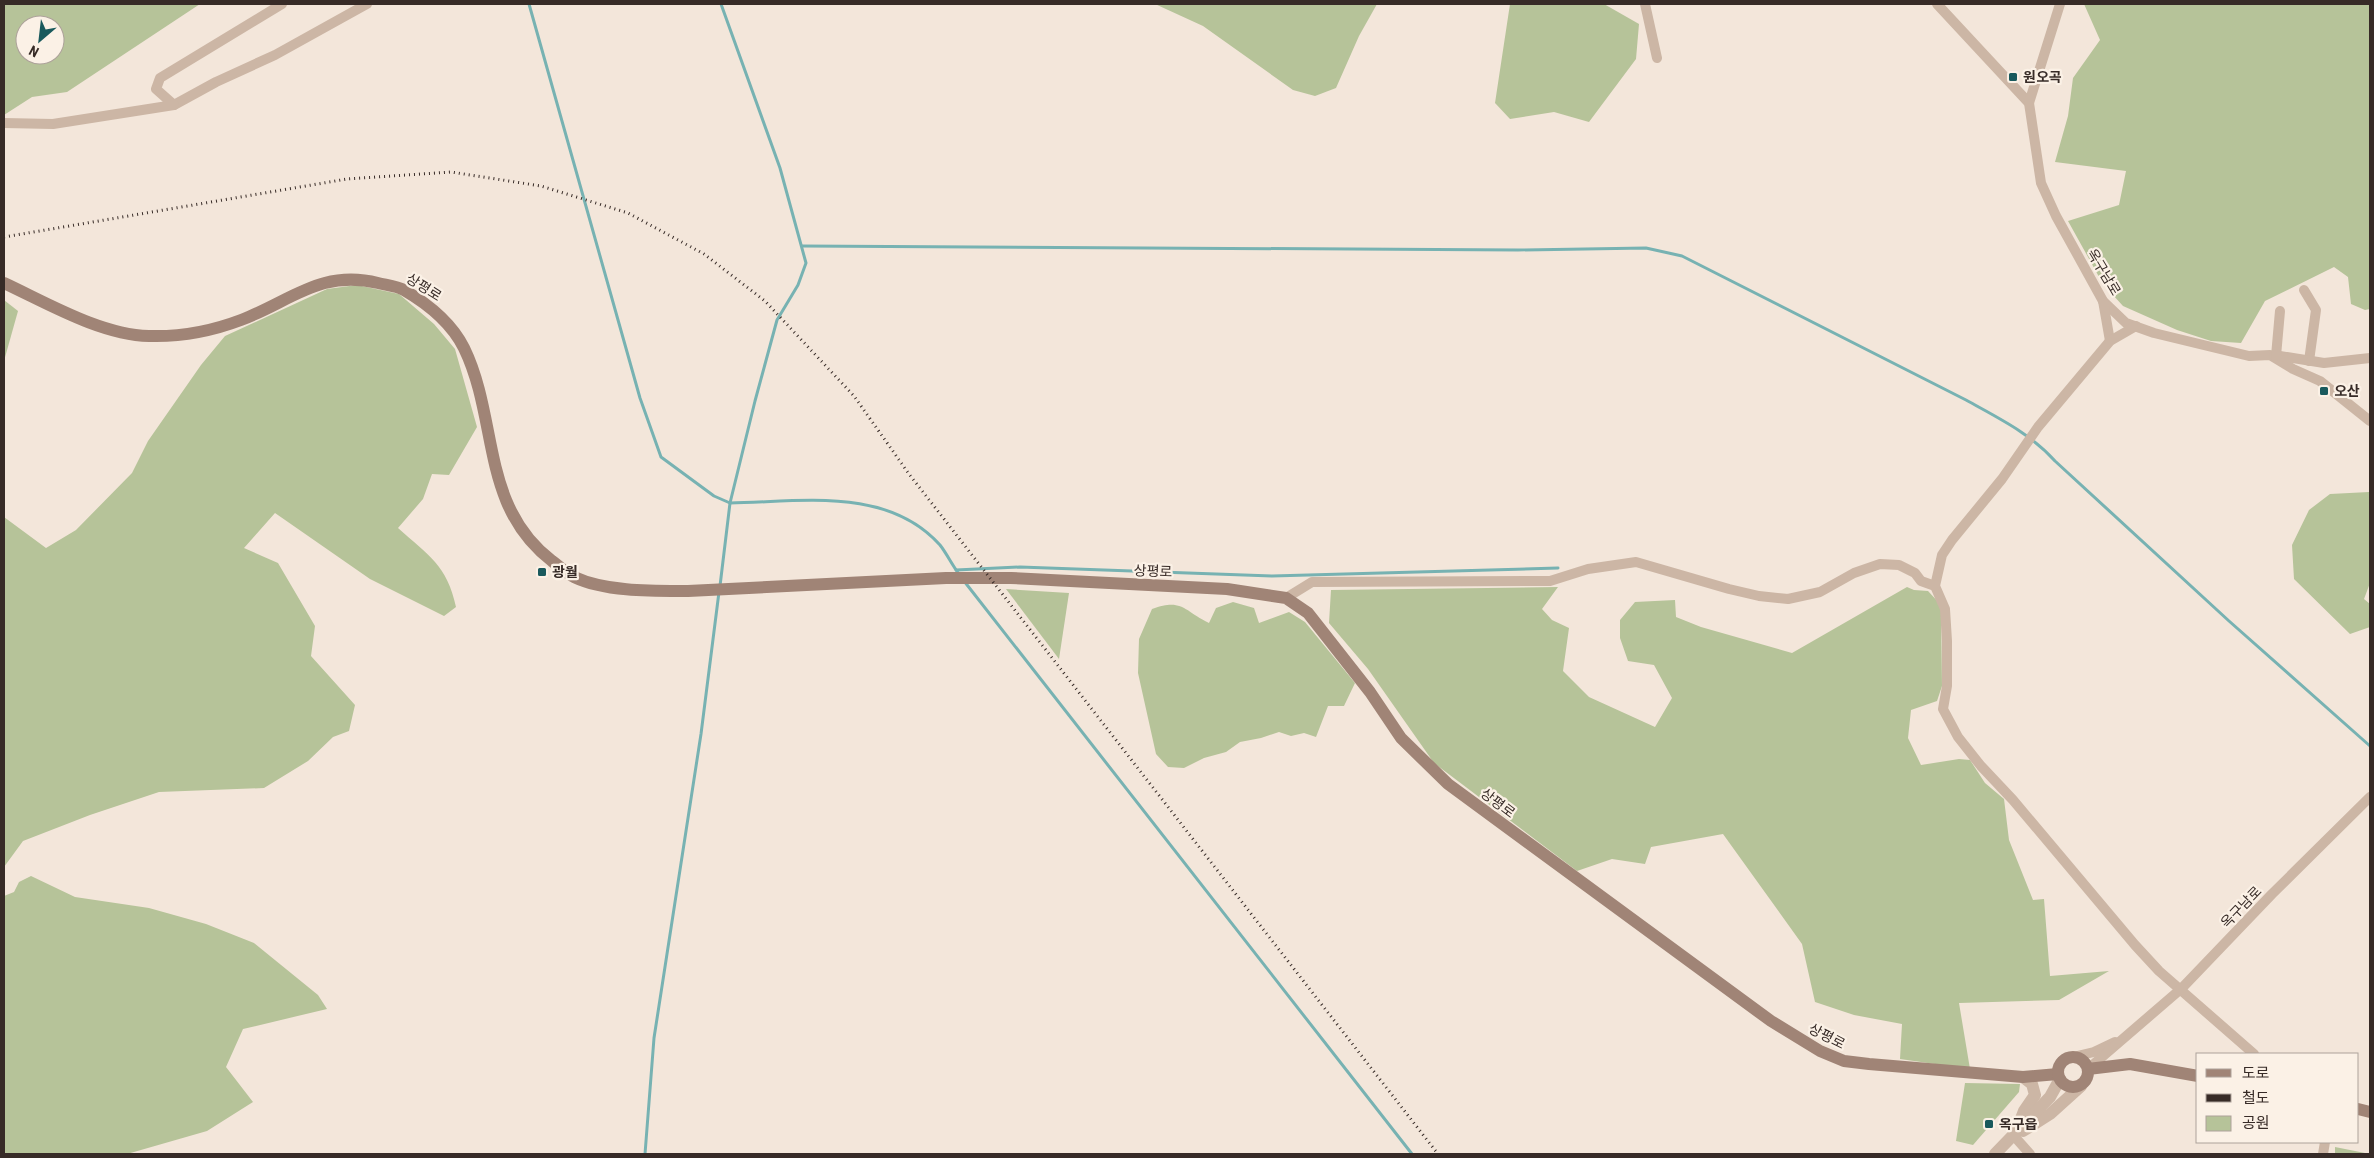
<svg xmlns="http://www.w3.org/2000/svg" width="2374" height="1158" font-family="'Roboto Condensed','Noto Sans KR',sans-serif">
  <rect width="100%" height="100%" fill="#f3e6da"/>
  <g fill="#b6c399" fill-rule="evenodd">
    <path d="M4 4H200L67 92 32 97 4 115ZM25 25H55V55H25Z"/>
    <polygon points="1155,4 1377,4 1359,36 1336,88 1315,96 1293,90 1203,26"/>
    <polygon points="1510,4 1604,4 1639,24 1636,59 1589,122 1554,112 1510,119 1495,103"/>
    <polygon points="2084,4 2370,4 2370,309 2365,310 2351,304 2348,277 2334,267 2265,301 2241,343 2211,341 2177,330 2123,306 2103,284 2068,221 2119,205 2126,171 2055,162 2068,116 2073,78 2100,40"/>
    <path d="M357 285 399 294 434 324 455 349 477 427 449 475 432 474 423 499 398 528C429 556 447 565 456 607L444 616 370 579 275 513 244 548 278 563 315 626 311 656 355 705 349 731 333 737 308 761 264 788 159 792 90 815 23 841 4 867V517L46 548 76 530 132 473 148 441 201 365 225 336 327 289Z"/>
    <polygon points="4,300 18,311 4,361"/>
    <polygon points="2369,492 2370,583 2364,599 2370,604 2370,627 2350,634 2294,579 2292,545 2309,510 2330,494"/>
    <polygon points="1558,587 1542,609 1552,620 1569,628 1563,671 1589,697 1655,727 1672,698 1654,665 1628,661 1620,638 1620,620 1635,602 1675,600 1676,617 1701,627 1792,653 1907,587 1914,590 1928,591 1941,605 1942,686 1937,701 1911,710 1908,738 1921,765 1959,759 1970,760 1985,783 2004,799 2009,840 2033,900 2044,899 2050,976 2109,971 2059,1000 1959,1003 1970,1069 1900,1059 1902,1024 1854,1015 1815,1002 1802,944 1723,834 1651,847 1645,864 1612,859 1577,871 1434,763 1368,669 1329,623 1331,590"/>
    <polygon points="1006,589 1069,593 1059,659"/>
    <path d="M1233 602 1254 608 1259 623 1289 612 1305 622 1355 683 1344 706H1328L1316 737 1304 733 1291 736 1279 732 1261 738 1240 742 1226 752 1204 758 1184 768 1168 767 1156 754 1138 673 1139 639 1152 609C1182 598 1183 610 1209 623L1216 608Z"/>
    <polygon points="31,876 75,897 149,908 206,924 254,943 318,995 327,1009 243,1029 226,1067 253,1102 207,1131 127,1154 4,1154 4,896 14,892 19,882"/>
    <polygon points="1965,1083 2020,1084 2019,1092 1973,1145 1956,1141"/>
    <polygon points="2335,1147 2370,1154 2335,1154"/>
  </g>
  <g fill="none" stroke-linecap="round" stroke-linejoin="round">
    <g stroke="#77b2b2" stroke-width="3">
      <path d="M529 4 640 398 661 457 714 496 730 503C801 502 887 486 940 545 947 554 952 565 959 574"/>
      <path d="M802 246 1518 250 1646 248 1682 256 1966 400C1998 418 2030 433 2055 461L2229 621 2370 746"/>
      <polyline points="956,570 1020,567 1272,576 1558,568"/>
      <polyline points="964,581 1412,1154"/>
      <polyline points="720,586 730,503 755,401 777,320 798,285 806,263 780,168 721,4"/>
      <polyline points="645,1154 654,1038 701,734 719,592"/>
    </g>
    <g stroke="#ccb6a5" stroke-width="10">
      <polyline points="1645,4 1657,58"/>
      <polyline points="1937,4 2029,103 2041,183 2056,216 2103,301 2126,323 2154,333 2249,356 2270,355 2293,369 2320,381 2370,421"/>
      <polyline points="2029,103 2060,4"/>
      <polyline points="174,105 216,82 275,55 367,4"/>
      <polyline points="4,123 53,124 174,105 156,89 160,78 282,4"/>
      <polyline points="2304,290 2316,310 2309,361"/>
      <polyline points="2103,301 2110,341"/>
      <polyline points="2136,326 2110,341 2038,427 2002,479 1952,540 1942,555 1935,586 1945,609 1947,641 1947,686 1943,709 1958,737 1981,766 2013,800 2135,945 2159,971 2254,1054"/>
      <polyline points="2274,355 2324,363 2370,358"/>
      <polyline points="2276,356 2280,311"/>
      <polyline points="1286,598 1312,582 1550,581 1588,569 1636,562 1729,589 1759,596 1788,599 1820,592 1854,573 1880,564 1899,565 1915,573 1921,581 1935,586"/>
      <polyline points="2073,1057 2094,1052 2115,1042"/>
      <polyline points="2088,1069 2182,988 2272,894 2370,797"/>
      <polyline points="2014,1136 2030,1154"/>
      <polyline points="2323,1154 2325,1142"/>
    </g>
    <g stroke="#ccb6a5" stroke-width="12">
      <polyline points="2017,1129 2024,1111 2035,1095 2032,1084 2023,1077"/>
      <polyline points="2023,1131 2050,1114 2081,1086"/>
      <polyline points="1995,1154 2050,1097 2060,1079"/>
    </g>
    <g stroke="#a08476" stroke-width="12">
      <path d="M4 283C47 303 101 335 149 336 180 337 212 331 241 320 291 301 321 269 378 283 386 285 397 286 404 290 428 304 451 322 464 348 499 420 480 506 552 561 559 566 566 573 574 577 606 592 653 591 688 591L946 578H1011L1227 589 1286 598 1308 613 1370 692 1401 738 1448 784 1771 1021 1820 1051 1844 1061 1869 1064 2023 1077 2058 1074"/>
      <circle cx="2073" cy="1072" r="15"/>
      <polyline points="2088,1069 2130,1064 2198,1076"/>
      <polyline points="2358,1109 2370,1112"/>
    </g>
    <polyline stroke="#372b27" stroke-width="3" stroke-dasharray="1 4" stroke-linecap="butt" points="4,237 347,179 451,172 541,186 628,213 704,254 765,301 854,396 909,474 1438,1154"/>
  </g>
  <g fill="#19595c" stroke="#fbf1e6" stroke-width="2">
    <rect x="2008" y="72" width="10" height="10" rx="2.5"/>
    <rect x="2319" y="386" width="10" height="10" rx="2.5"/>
    <rect x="537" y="567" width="10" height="10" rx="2.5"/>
    <rect x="1984" y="1119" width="10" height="10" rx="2.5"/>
  </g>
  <g text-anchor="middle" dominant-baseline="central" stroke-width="4.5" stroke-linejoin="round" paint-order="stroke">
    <g font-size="14" font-weight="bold" fill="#372b27" stroke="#fbf1e6" text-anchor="start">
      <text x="2023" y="77">원오곡</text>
      <text x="2334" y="391">오산</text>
      <text x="552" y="572">광월</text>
      <text x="1999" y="1124">옥구읍</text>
    </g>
    <g font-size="14" fill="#372b27" stroke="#fbf1e6">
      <text transform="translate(2104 272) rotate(59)">옥구남로</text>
      <text transform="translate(424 287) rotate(32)">상평로</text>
      <text transform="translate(1153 571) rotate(2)">상평로</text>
      <text transform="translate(1498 803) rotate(37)">상평로</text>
      <text transform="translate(2241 907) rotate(-46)">옥구남로</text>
      <text transform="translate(1827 1036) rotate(27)">상평로</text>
    </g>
  </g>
  <rect width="2374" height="1158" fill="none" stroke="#372b27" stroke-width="10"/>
  <rect x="2196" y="1053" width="162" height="90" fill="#fbf1e6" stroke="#ada29a"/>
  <rect x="2206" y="1069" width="25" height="8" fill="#a08476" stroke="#ada29a"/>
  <text x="2242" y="1078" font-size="15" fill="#372b27">도로</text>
  <rect x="2206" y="1094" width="25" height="8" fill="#372b27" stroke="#ada29a"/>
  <text x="2242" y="1103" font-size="15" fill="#372b27">철도</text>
  <rect x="2206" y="1116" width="25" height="15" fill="#b6c399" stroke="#ada29a"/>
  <text x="2242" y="1128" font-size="15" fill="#372b27">공원</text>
  <g transform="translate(40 40) rotate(208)"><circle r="24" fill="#fbf1e6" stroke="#ada29a"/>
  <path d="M0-4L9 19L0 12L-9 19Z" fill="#19595c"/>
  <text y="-8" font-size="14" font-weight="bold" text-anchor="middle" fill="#372b27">N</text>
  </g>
</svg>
